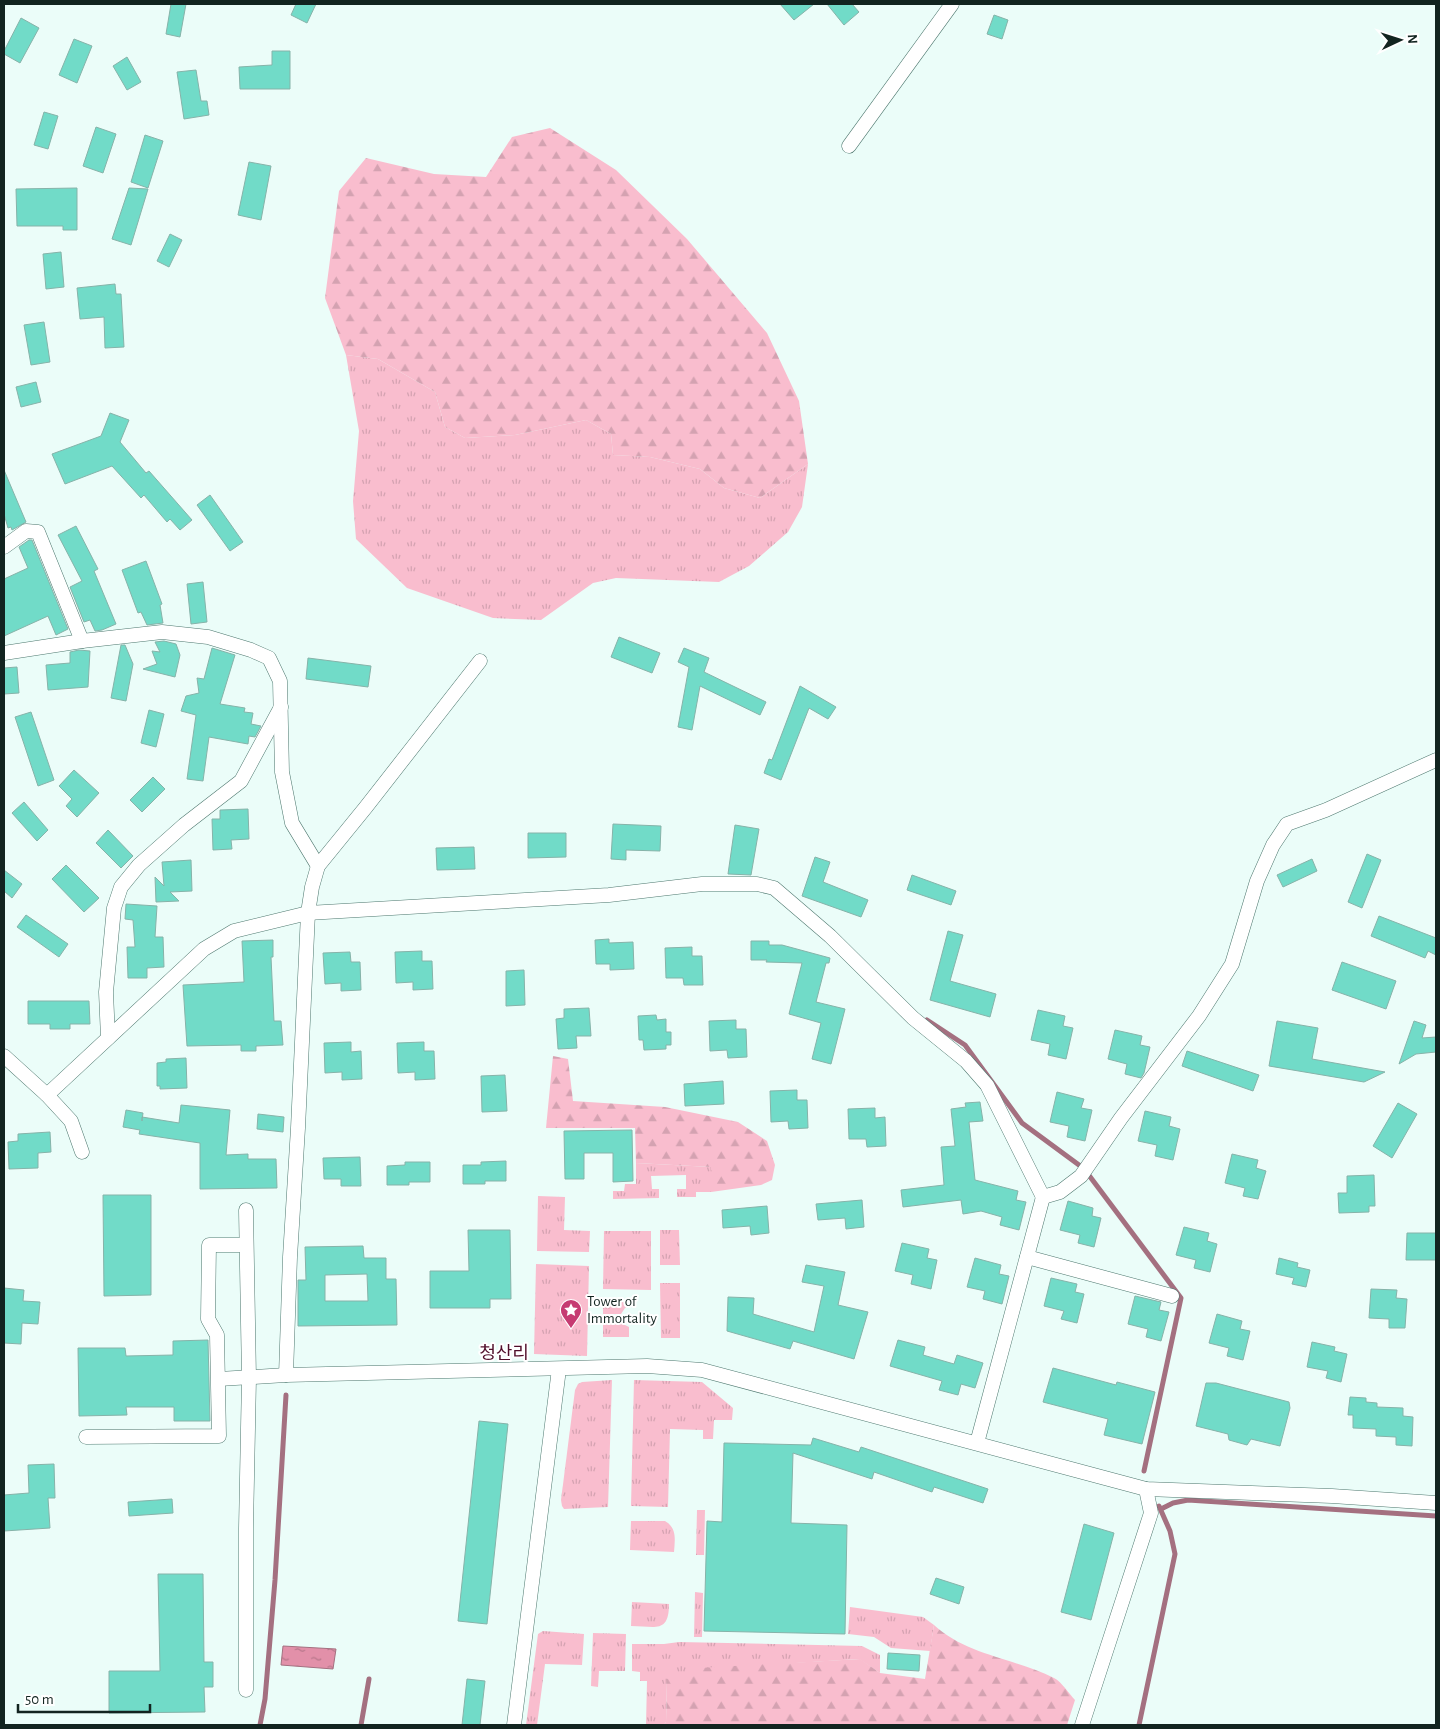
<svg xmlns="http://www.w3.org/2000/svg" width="1440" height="1729" font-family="'Alegreya Sans','Noto Sans KR',sans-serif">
  <defs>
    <pattern id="grass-tufts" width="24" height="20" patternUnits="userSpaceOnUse" patternTransform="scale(1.25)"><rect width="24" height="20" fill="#f9bdce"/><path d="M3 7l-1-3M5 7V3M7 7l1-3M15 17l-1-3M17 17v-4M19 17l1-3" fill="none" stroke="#d4a2b1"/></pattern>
    <pattern id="forest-firs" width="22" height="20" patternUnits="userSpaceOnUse" patternTransform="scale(1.25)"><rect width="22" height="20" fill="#f9bdce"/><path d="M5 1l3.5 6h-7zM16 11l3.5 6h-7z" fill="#d4a2b1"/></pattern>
    <pattern id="water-ripples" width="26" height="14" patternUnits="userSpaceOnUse" patternTransform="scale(1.25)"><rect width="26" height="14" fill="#e290a9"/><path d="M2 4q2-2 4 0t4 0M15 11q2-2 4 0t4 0" fill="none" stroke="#b67589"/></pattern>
  </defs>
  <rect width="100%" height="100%" fill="#ebfdf9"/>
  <g fill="url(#grass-tufts)">
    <polygon points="346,355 378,359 435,392 445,427 465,438 515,435 586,420 611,434 613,455 650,457 700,469 724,488 760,498 808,464 802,507 788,532 749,566 719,582 616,578 593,583 541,620 493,618 407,588 356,539 353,501 359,431"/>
    <polygon points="636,1163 711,1167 711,1192 696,1192 696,1197 677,1197 677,1189 686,1189 686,1175 651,1176 652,1189 659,1189 659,1198 613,1199 613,1191 624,1191 625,1184 636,1184"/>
    <polygon points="538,1196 565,1197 564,1230 590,1231 589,1252 537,1251"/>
    <polygon points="660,1230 679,1230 680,1265 660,1265"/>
    <polygon points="604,1231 651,1231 651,1290 603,1289"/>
    <polygon points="536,1264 589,1266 587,1356 534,1354"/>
    <polygon points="660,1283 680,1283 680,1338 661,1338"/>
    <polygon points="603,1301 629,1302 629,1306 625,1308 621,1314 603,1314"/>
    <polygon points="603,1319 621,1320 625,1325 629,1327 629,1337 603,1337"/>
    <polygon points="612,1380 608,1507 564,1509 562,1506 561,1500 575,1390 578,1384 582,1382"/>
    <polygon points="634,1380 702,1382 733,1408 732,1420 714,1420 713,1439 703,1439 703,1430 670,1429 668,1507 631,1506"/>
    <polygon points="697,1510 705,1510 704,1555 696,1555"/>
    <path d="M631 1521H665C677 1528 675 1539 674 1552L630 1550Z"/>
    <polygon points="695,1592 703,1593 702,1637 694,1637"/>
    <path d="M632 1602 669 1604C669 1634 655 1626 631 1626Z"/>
    <polygon points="850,1607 923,1617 934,1625 930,1651 891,1648 874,1637 848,1634"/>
    <polygon points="543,1631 584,1634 582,1665 545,1664 537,1725 526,1725 538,1634"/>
    <polygon points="593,1633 626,1634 625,1671 599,1671 598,1687 591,1686"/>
    <polygon points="679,1642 862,1646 880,1655 880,1673 859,1659 796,1663 667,1680 666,1722 664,1725 646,1725 647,1681 640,1681 640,1672 632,1671 632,1644 664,1644"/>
  </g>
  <g fill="url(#forest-firs)">
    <polygon points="550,128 616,170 687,239 767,333 799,401 808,464 760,498 724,488 700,469 650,457 613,455 611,434 586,420 515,435 465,438 445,427 435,392 378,359 346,355 325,298 339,191 366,158 434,174 486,177 512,137"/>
    <polygon points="553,1056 568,1059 573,1101 665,1107 738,1122 767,1141 775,1165 772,1180 761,1185 711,1192 711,1167 636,1163 635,1128 546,1128"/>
    <path d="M934 1625C966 1655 1017 1659 1054 1678 1062 1682 1069 1694 1075 1700L1067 1725H664L666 1722 667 1679 699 1668 860 1659 880 1673 925 1679Z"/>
  </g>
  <polygon fill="url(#water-ripples)" stroke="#a47080" points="283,1646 336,1649 333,1669 281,1665"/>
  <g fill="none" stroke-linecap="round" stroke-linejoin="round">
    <g stroke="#a47080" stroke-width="5">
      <polyline points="927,1020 965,1045 1022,1123 1079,1165"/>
      <polyline points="1088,1174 1181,1298 1144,1471"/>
      <polyline points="1161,1509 1173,1503 1188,1500 1436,1516"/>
      <polyline points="260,1725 265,1699 275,1580 286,1395"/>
      <polyline points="361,1725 369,1679"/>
      <polyline points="1139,1725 1175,1554 1170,1531 1159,1506"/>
    </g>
  </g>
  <g fill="#71dbc8" stroke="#86b3a9" fill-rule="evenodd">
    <polygon points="171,4 186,4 180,37 166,34"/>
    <polygon points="296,4 316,4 307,23 291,15"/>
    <polygon points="780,4 814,4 794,20"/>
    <polygon points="827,4 852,4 859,12 844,25"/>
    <polygon points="994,15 1008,20 1002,39 987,34"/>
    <polygon points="21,18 39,28 20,63 4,54 4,51"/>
    <polygon points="74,39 92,46 77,83 59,75"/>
    <polygon points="272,51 290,51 290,89 240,89 239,67 272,65"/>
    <polygon points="127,57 141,82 127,90 113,66"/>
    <polygon points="196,70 201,101 207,101 209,115 184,119 177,72"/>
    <polygon points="44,112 58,116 48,149 34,145"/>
    <polygon points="96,127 116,134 103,173 83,166"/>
    <polygon points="145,135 163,141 148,188 131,182"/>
    <polygon points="249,162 271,166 261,220 238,215"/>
    <polygon points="77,188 77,230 63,230 63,226 17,226 16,189"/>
    <polygon points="129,188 148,189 131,245 112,239"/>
    <polygon points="170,234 182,240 169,267 157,261"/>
    <polygon points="61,252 64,287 46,289 43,254"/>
    <polygon points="115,284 116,294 121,294 124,347 105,348 104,317 80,319 77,288"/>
    <polygon points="44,322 50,362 31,365 24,325"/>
    <polygon points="36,382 41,402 21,407 16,387"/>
    <polygon points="110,413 129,420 120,442 146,473 149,471 192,520 180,530 170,519 167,522 144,495 141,498 112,466 65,484 52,454 101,436"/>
    <polygon points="4,470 26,522 12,530 11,527 8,528 4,514"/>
    <polygon points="210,495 243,542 230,551 197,505"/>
    <polygon points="76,526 98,569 94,571 116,624 102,630 95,631 90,620 84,622 70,587 82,581 58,535"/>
    <polygon points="29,540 32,540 68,629 56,635 48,616 4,636 4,579 28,568 19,547"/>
    <polygon points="146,561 162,604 160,605 163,623 147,625 141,612 138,613 122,570"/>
    <polygon points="203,582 207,622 191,624 187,584"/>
    <polygon points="619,637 660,653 652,673 611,657"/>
    <polygon points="164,641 176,644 180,655 175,677 143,669 157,664 152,651 160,652 155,642"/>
    <polygon points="121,645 125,645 133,664 126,701 111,698"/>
    <polygon points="212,648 235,655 220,704 245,708 244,712 253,713 251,724 261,726 255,737 249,736 248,744 209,737 203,781 187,779 196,715 181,711 186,696 199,693 197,678 204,679"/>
    <polygon points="684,648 709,658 704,672 766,702 760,715 700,686 692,730 678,727 689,667 678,662"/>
    <polygon points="79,650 90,651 88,687 48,690 46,665 70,663 70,652"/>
    <polygon points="308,658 371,666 368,687 306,679"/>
    <polygon points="17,667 19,693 4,694 4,668"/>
    <polygon points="800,686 836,707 828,719 809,708 781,780 764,773 769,759 772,760"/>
    <polygon points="149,710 164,714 156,747 141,743"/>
    <polygon points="31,712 54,780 38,786 15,717"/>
    <polygon points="74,770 99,793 77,817 66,806 72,799 59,786"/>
    <polygon points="153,777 165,789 142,812 130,800"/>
    <polygon points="24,802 48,830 37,841 12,813"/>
    <polygon points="248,809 249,839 231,840 232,849 213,850 212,819 220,819 220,810"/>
    <polygon points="613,824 661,826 660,851 626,850 626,860 611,859"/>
    <polygon points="735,825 759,829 751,875 728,874"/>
    <polygon points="108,830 133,856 121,868 96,843"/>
    <polygon points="528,833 566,833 566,857 528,858"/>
    <polygon points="474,847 475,869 437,870 436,848"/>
    <polygon points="1367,854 1381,860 1362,908 1348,902"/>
    <polygon points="815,857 830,862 823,882 868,900 861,917 802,896"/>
    <polygon points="1312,859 1317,871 1283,887 1277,875"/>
    <polygon points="191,860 192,891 170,892 179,901 156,902 155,877 164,886 162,862"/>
    <polygon points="66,865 99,898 84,912 52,879"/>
    <polygon points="4,870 22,884 12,898 4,891"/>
    <polygon points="912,875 956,891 951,905 907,890"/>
    <polygon points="126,904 157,906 155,937 163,937 164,967 147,968 147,978 128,978 127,947 135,947 133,920 125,919"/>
    <polygon points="26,915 68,944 59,957 17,927"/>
    <polygon points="1379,916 1436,938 1436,955 1428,951 1425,958 1371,936"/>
    <polygon points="948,931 963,935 950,981 996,994 990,1017 930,1000"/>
    <polygon points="609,939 609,943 633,942 634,969 610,970 610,964 596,964 595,940"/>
    <polygon points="273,940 273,957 271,957 274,1021 281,1021 283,1045 256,1046 256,1051 241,1051 241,1045 187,1046 183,985 244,982 242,941"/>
    <polygon points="751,941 769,941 769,945 782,945 830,958 829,963 826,963 816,1002 845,1009 831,1064 812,1059 821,1023 789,1014 802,963 766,962 767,960 751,960"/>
    <polygon points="692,947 692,956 702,956 703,985 684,985 683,978 666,978 665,948"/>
    <polygon points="422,951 422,961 432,961 433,989 413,990 413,982 396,983 395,952"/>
    <polygon points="350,952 351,962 360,962 361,990 341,991 341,983 325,984 323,953"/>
    <polygon points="1342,962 1396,981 1386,1009 1332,990"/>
    <polygon points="524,970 525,1005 506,1006 506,971"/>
    <polygon points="28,1001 89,1001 90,1024 70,1024 70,1029 50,1029 50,1024 28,1024"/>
    <polygon points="589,1008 591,1036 576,1036 577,1048 558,1049 556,1019 564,1018 564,1009"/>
    <polygon points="1038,1010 1065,1016 1063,1026 1073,1028 1066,1059 1048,1055 1050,1044 1031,1040"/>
    <polygon points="656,1015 657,1020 666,1019 666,1032 671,1032 671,1045 666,1045 666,1049 644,1050 643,1040 639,1040 638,1016"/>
    <polygon points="736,1020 736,1029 746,1029 747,1057 728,1058 727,1050 710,1051 709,1021"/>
    <polygon points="1277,1021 1318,1028 1312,1059 1385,1072 1364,1082 1269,1066"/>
    <polygon points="1414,1021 1426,1025 1422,1038 1436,1037 1436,1052 1416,1054 1399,1064"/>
    <polygon points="1115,1030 1142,1036 1140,1045 1150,1047 1144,1073 1141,1078 1125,1074 1127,1064 1108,1059"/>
    <polygon points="351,1042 351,1052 361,1051 362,1079 342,1080 342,1072 325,1073 324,1043"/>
    <polygon points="424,1042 424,1051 434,1051 435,1079 415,1080 415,1072 398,1073 397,1043"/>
    <polygon points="1187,1051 1259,1075 1253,1091 1182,1066"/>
    <polygon points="186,1058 187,1088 160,1089 160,1086 157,1086 157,1063 166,1062 166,1059"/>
    <polygon points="505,1075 507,1111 482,1112 481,1076"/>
    <polygon points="723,1081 724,1104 685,1106 684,1084"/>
    <polygon points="797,1090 797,1100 807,1100 808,1128 789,1129 788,1121 771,1122 770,1091"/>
    <polygon points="1057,1092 1084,1099 1081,1108 1092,1110 1085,1141 1067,1137 1069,1126 1050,1122"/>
    <polygon points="980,1102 983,1121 969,1122 975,1180 1018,1191 1016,1200 1026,1202 1019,1230 1000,1225 1002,1217 981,1211 963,1214 961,1200 903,1207 901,1190 944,1185 941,1147 955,1146 951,1109 966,1107 965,1103"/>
    <polygon points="1398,1103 1417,1114 1392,1158 1373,1146"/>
    <polygon points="181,1105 230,1110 226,1155 248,1154 248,1159 276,1159 277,1188 200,1189 200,1143 139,1134 140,1130 123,1127 126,1110 143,1113 142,1121 142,1117 179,1123"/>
    <polygon points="875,1108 875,1118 885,1117 886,1146 867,1147 866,1139 849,1139 848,1109"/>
    <polygon points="1145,1111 1171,1117 1169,1126 1180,1129 1173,1160 1155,1156 1157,1145 1138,1141"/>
    <polygon points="258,1114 284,1117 283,1132 257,1129"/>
    <polygon points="632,1130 633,1181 613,1182 613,1153 584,1153 584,1179 565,1179 564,1131"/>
    <polygon points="50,1132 51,1152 38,1153 38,1168 9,1169 8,1142 18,1141 18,1134"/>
    <polygon points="1232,1154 1258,1160 1256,1168 1266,1171 1258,1199 1243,1196 1245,1188 1225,1183"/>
    <polygon points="360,1157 361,1186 341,1186 341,1179 324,1179 323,1158"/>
    <polygon points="506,1161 506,1181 485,1181 485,1184 463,1184 463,1165 481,1165 481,1162"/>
    <polygon points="405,1162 430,1162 430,1182 409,1182 409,1185 387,1185 387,1166 405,1165"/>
    <polygon points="1374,1175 1375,1206 1369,1206 1369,1212 1339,1213 1338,1193 1347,1193 1347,1176"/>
    <polygon points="103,1195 151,1195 151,1295 104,1296"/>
    <polygon points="862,1200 864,1227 846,1229 845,1218 818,1220 816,1204"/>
    <polygon points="1068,1201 1093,1208 1092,1216 1101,1218 1094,1247 1078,1243 1080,1235 1060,1230"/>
    <polygon points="767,1206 769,1233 751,1235 750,1226 723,1228 722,1210"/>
    <polygon points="1184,1227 1209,1233 1207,1241 1217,1244 1210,1272 1194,1268 1196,1260 1176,1255"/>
    <polygon points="468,1230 510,1230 511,1299 490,1299 490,1308 430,1308 430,1271 469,1271"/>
    <polygon points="1407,1233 1436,1233 1436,1260 1406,1260"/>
    <polygon points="902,1243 929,1249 927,1258 937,1260 931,1289 911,1284 913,1275 895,1271"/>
    <path d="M363 1246 364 1258H386V1279H396L397 1325 298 1326V1280H306L305 1247ZM367 1274 368 1301H325V1275Z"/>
    <polygon points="975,1258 1001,1265 999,1274 1009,1276 1002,1304 983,1299 985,1291 967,1287"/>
    <polygon points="1279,1258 1298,1263 1297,1267 1310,1270 1306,1287 1292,1284 1294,1278 1276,1274"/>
    <polygon points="806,1265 845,1272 838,1305 868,1312 854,1359 793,1341 790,1349 727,1331 728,1297 754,1298 753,1314 814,1332 824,1286 802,1282"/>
    <polygon points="1051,1278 1077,1284 1075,1292 1084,1294 1077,1323 1061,1319 1064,1311 1044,1306"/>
    <polygon points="4,1288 24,1290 23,1301 40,1302 38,1324 22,1323 21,1344 4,1343"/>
    <polygon points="1371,1289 1397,1290 1396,1298 1407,1299 1405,1328 1389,1328 1389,1319 1369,1318"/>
    <polygon points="1135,1296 1161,1302 1159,1310 1169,1312 1161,1341 1146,1337 1148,1329 1128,1324"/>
    <polygon points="1217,1314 1242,1321 1240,1329 1250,1331 1243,1360 1227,1356 1229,1348 1209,1343"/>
    <polygon points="208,1340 210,1421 174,1421 174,1407 126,1407 127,1415 79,1416 78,1348 125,1348 126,1356 173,1355 173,1341"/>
    <polygon points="898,1340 925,1347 923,1355 954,1364 957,1355 983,1363 975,1388 961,1384 958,1395 939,1390 942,1381 890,1366"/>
    <polygon points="1312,1342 1335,1347 1334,1351 1347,1354 1341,1382 1326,1378 1328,1371 1307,1367"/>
    <polygon points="1053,1368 1116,1385 1117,1382 1155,1392 1142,1444 1104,1435 1108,1419 1043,1402"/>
    <polygon points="1206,1383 1216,1383 1289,1402 1290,1408 1280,1446 1251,1439 1247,1445 1229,1440 1228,1434 1196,1426"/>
    <polygon points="1350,1397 1366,1398 1366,1402 1377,1403 1377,1407 1403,1408 1403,1416 1413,1417 1412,1446 1396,1445 1396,1437 1376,1436 1376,1429 1353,1428 1353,1415 1348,1415"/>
    <polygon points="479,1421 508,1424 487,1624 458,1621"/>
    <polygon points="813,1438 859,1452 861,1447 988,1489 983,1503 934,1487 932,1492 874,1472 872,1479 793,1453 791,1523 847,1525 845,1634 704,1631 707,1521 722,1522 724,1443 811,1445"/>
    <polygon points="54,1464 55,1498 48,1498 50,1528 4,1531 4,1495 29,1493 28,1465"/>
    <polygon points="172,1499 173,1513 129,1516 128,1502"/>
    <polygon points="1084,1524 1114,1533 1091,1620 1061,1612"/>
    <polygon points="158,1574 203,1574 204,1662 213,1662 213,1687 204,1687 205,1712 109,1713 109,1671 160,1671"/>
    <polygon points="936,1578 964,1587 959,1604 930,1594"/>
    <polygon points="888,1653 920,1655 919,1671 887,1669"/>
    <polygon points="467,1679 485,1681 480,1725 462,1725"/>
  </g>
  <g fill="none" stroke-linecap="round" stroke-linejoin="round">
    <g stroke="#4e786f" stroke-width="15">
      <g id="street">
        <polyline points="849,146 952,4"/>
        <polyline points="4,547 26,531 38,532 82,641"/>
        <polyline points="4,653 82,641 162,632 208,637 251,650 269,658 280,681 282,772 292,823 318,866"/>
        <polyline points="108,1038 106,992 114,908 121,887 139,865 184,825 241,781 281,707"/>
        <polyline points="4,1056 47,1095 71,1121 82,1152"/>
        <polyline points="47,1095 204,949 234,931 308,913 609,895 702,884 757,884 774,888 830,936 913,1018 966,1061 987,1085 1043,1197 1060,1192 1081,1176 1121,1118 1199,1016 1232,964 1257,881 1273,845 1287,824 1326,810 1436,760"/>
        <polyline points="1027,1257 1172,1296"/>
        <polyline points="286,1375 290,1257 298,1128 308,913 312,887 318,866 366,807 480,661"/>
        <polyline points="219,1379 286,1375 647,1366 702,1370 1146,1489 1332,1496 1436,1503"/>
        <polyline points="86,1437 219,1436 217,1335 208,1319 209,1245 246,1245"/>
        <polyline points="977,1443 1043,1197"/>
        <polyline points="246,1690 246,1528 249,1378 246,1210"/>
        <polyline points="514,1725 559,1369"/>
        <polyline points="1082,1725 1151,1513 1146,1489"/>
      </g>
    </g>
    <use href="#street" stroke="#fff" stroke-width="14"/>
  </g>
  <defs>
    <g id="sight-pin" transform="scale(1.125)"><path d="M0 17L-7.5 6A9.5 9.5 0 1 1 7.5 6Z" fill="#c63b72" stroke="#fff"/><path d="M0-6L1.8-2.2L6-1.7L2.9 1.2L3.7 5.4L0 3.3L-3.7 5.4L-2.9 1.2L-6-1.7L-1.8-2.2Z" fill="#fff"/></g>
  </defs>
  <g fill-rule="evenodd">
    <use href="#sight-pin" x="571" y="1310"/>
  </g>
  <g text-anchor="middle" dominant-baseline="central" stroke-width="4" stroke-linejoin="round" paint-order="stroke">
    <g font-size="15" fill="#122420" stroke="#fff" text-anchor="start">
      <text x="587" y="1301">Tower of<tspan x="587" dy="17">Immortality</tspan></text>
    </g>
    <g font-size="18" fill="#500e2a" stroke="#fff">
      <text x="504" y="1354">청산리</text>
    </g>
  </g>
  <rect width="1440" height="1729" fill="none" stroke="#122420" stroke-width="10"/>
  <g transform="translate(1400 40) rotate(86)" stroke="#ffffff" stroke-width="4" paint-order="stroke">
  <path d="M0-4L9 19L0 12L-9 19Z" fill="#122420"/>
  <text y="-8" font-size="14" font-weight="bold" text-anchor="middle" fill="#122420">N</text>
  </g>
  <path d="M18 1704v8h132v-8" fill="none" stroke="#122420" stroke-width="2.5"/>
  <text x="25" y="1704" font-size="15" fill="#122420" stroke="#ffffff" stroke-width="4" paint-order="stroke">50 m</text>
</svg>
